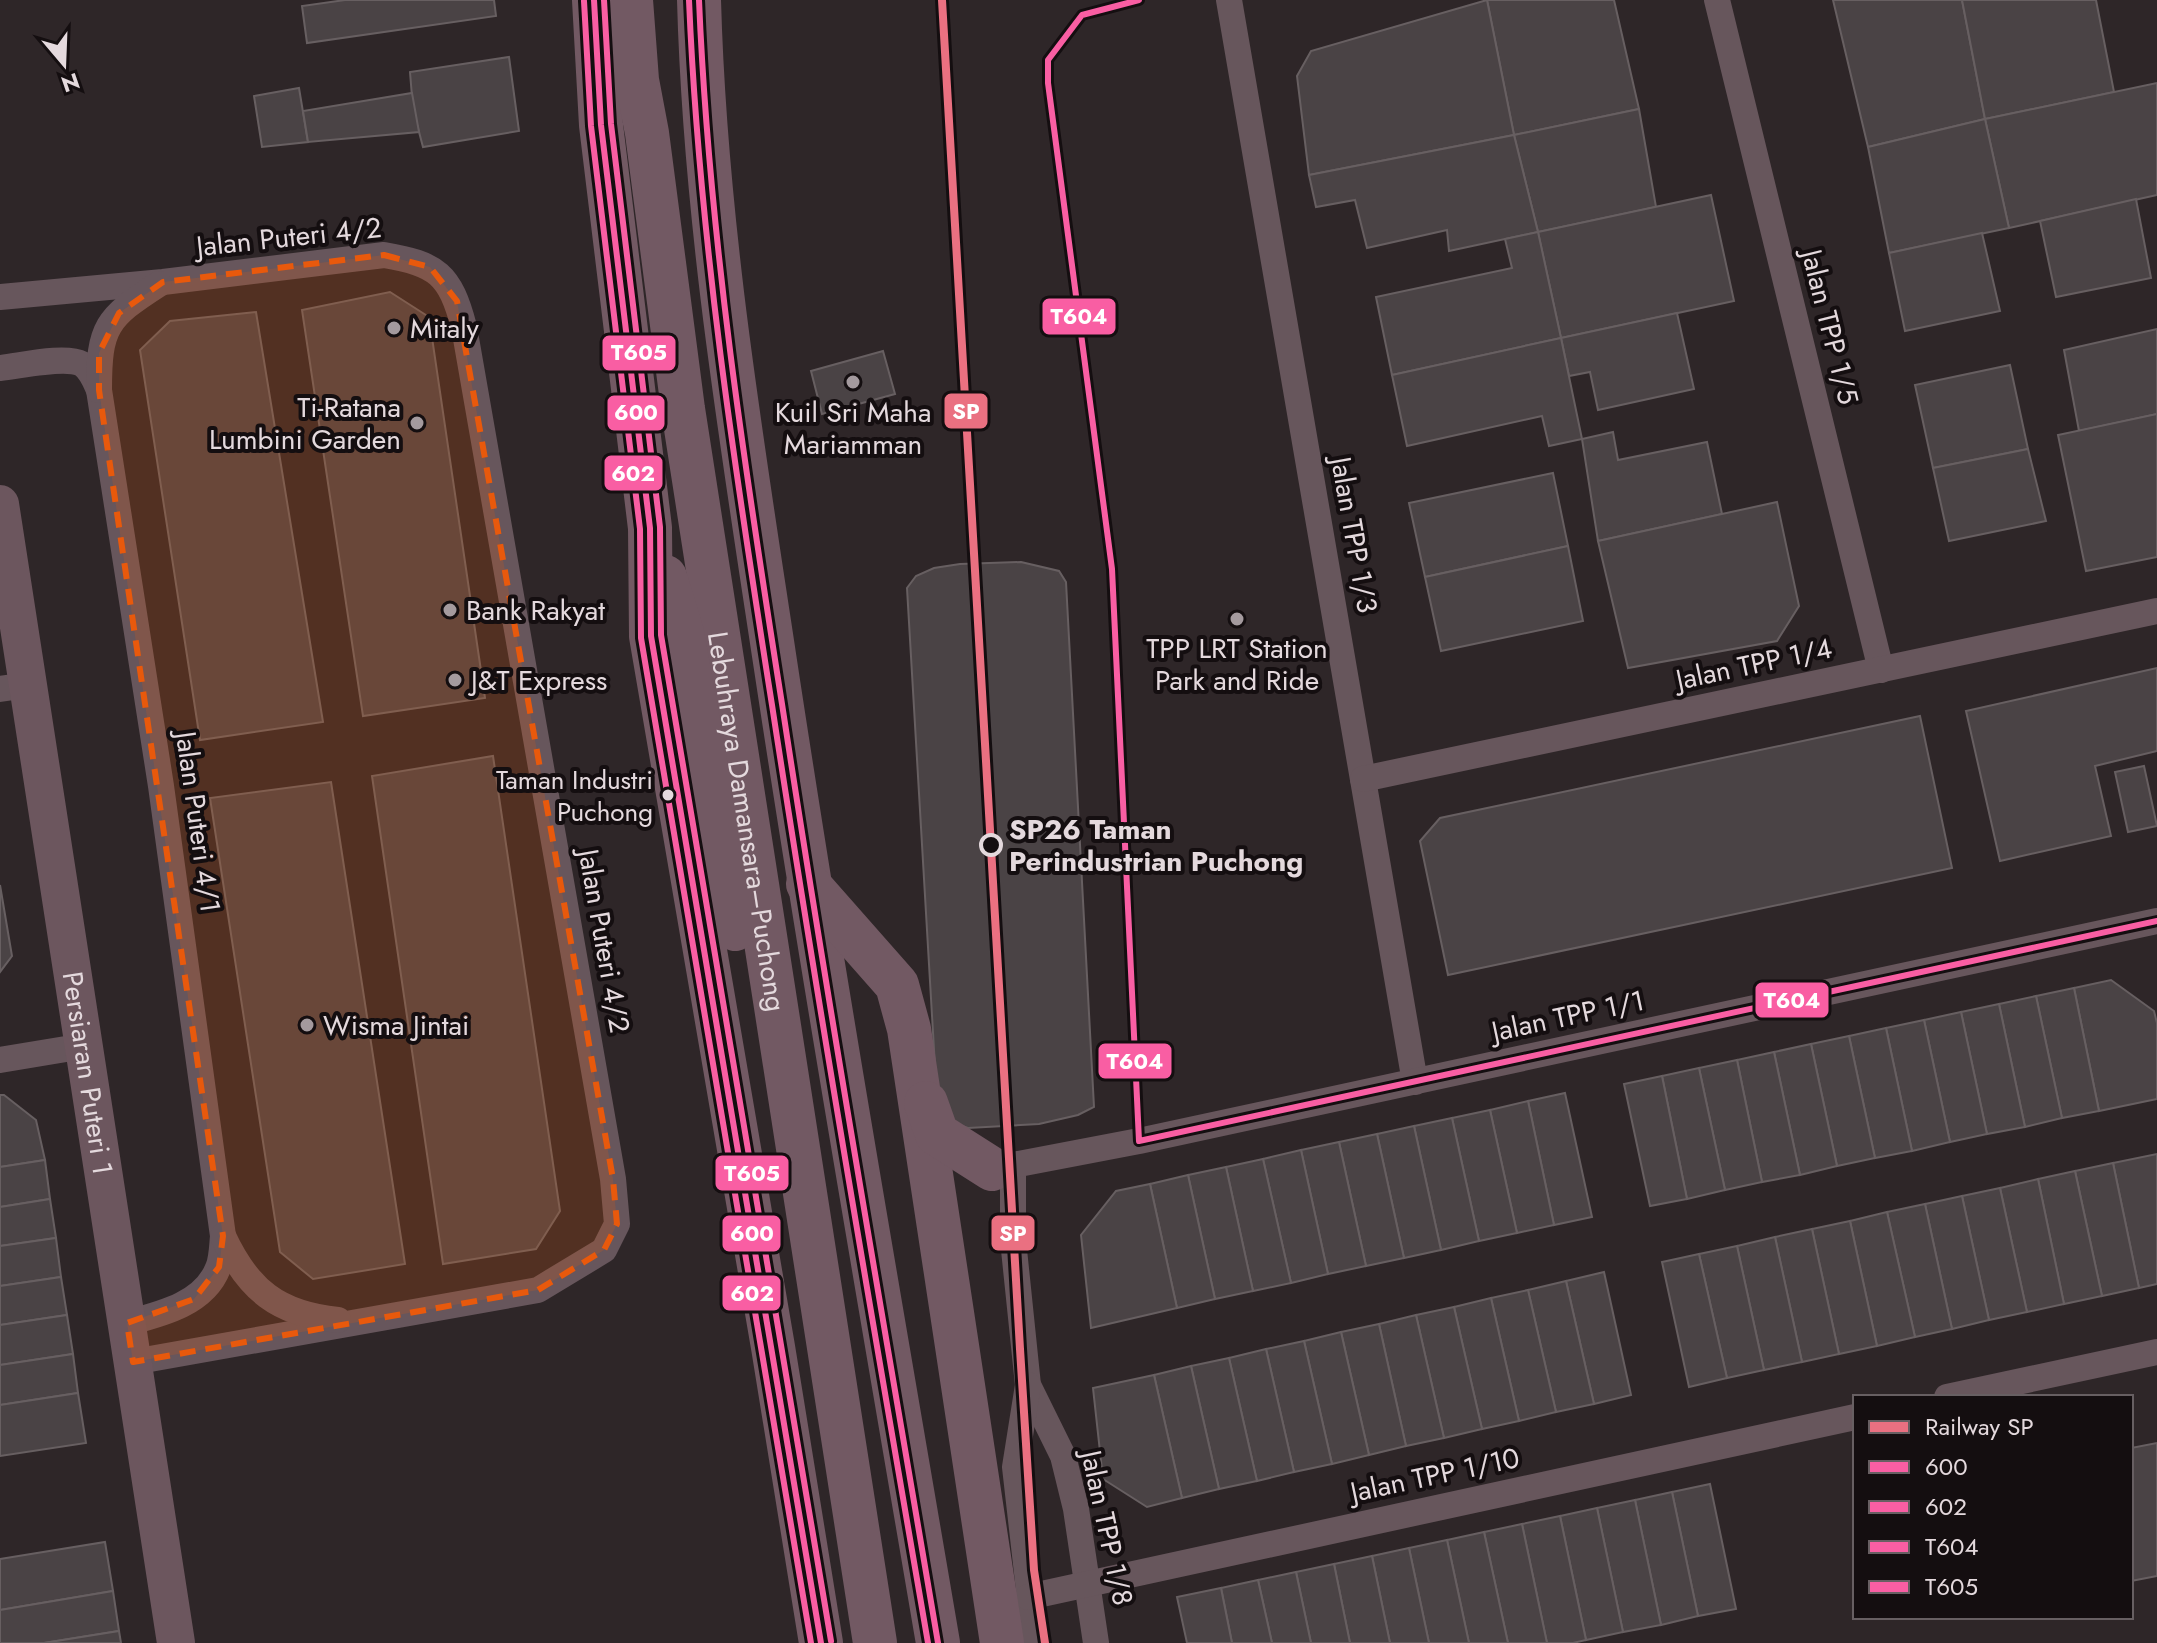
<svg xmlns="http://www.w3.org/2000/svg" width="2157" height="1643" font-family="Jost,sans-serif">
  <rect width="100%" height="100%" fill="#2e2628"/>
  <g fill="#4a4345" stroke="#675f61" stroke-width="2">
    <polygon points="345,0 494,0 496,16 307,43 302,6"/>
    <polygon points="1487,0 1614,0 1639,109 1514,135"/>
    <polygon points="1487,0 1514,135 1309,175 1297,76 1311,51"/>
    <polygon points="1833,0 1962,0 1985,119 1868,147"/>
    <polygon points="1962,0 2096,0 2114,92 1985,119"/>
    <polygon points="509,57 519,131 423,147 413,109 410,72"/>
    <polygon points="2157,83 2157,195 2009,228 1985,119"/>
    <polygon points="299,88 308,142 262,147 254,96"/>
    <polygon points="412,93 419,132 308,142 303,111"/>
    <polygon points="1639,109 1656,207 1538,232 1514,135"/>
    <polygon points="1985,119 2009,228 1889,253 1868,147"/>
    <polygon points="1514,135 1538,232 1449,251 1447,230 1367,248 1355,200 1316,207 1309,175"/>
    <polygon points="1711,195 1734,301 1561,338 1538,232"/>
    <polygon points="2136,199 2151,278 2056,297 2040,221"/>
    <polygon points="1538,232 1561,338 1392,375 1376,297 1512,268 1505,239"/>
    <polygon points="1982,233 2000,311 1905,331 1889,253"/>
    <polygon points="390,292 429,317 485,698 363,716 302,310"/>
    <polygon points="256,312 323,722 200,740 140,350 170,321"/>
    <polygon points="1677,313 1694,389 1598,410 1590,372 1569,376 1561,338"/>
    <polygon points="2157,329 2157,414 2079,431 2064,350"/>
    <polygon points="1561,338 1582,439 1549,446 1542,416 1407,446 1392,375"/>
    <polygon points="883,351 895,394 822,414 811,371"/>
    <polygon points="2010,365 2028,449 1933,468 1915,385"/>
    <polygon points="2157,414 2157,557 2086,571 2058,435"/>
    <polygon points="1613,432 1618,460 1707,442 1722,514 1598,541 1582,439"/>
    <polygon points="2028,449 2046,521 1949,541 1933,468"/>
    <polygon points="1553,473 1568,546 1425,577 1409,503"/>
    <polygon points="1777,502 1799,606 1777,641 1628,668 1598,541"/>
    <polygon points="1568,546 1583,621 1441,651 1425,577"/>
    <polygon points="1021,562 1059,571 1066,582 1094,1107 1078,1115 1039,1124 968,1128 938,1118 907,588 916,576 934,568 960,564"/>
    <polygon points="2157,668 2157,751 2095,766 2111,836 2000,861 1966,711"/>
    <polygon points="1920,716 1952,868 1448,975 1420,841 1440,818"/>
    <polygon points="493,756 560,1211 536,1249 443,1264 372,776"/>
    <polygon points="2144,766 2157,826 2128,832 2115,772"/>
    <polygon points="331,782 405,1264 313,1279 280,1252 210,798"/>
    <polygon points="0,885 12,956 0,972"/>
    <polygon points="2111,980 2154,1011 2157,1023 2157,1099 2099,1111 2074,988"/>
    <polygon points="2074,988 2099,1111 2062,1118 2036,996"/>
    <polygon points="2036,996 2062,1118 2025,1127 1999,1004"/>
    <polygon points="1999,1004 2025,1127 1987,1134 1961,1012"/>
    <polygon points="1961,1012 1987,1134 1950,1142 1924,1020"/>
    <polygon points="1924,1020 1950,1142 1912,1151 1886,1028"/>
    <polygon points="1886,1028 1912,1151 1875,1158 1849,1036"/>
    <polygon points="1849,1036 1875,1158 1837,1166 1811,1044"/>
    <polygon points="1811,1044 1837,1166 1800,1175 1774,1052"/>
    <polygon points="1774,1052 1800,1175 1762,1182 1737,1060"/>
    <polygon points="1737,1060 1762,1182 1725,1190 1699,1068"/>
    <polygon points="1699,1068 1725,1190 1687,1199 1662,1076"/>
    <polygon points="1662,1076 1687,1199 1650,1206 1624,1084"/>
    <polygon points="1565,1093 1592,1217 1554,1225 1528,1101"/>
    <polygon points="0,1095 4,1095 36,1120 45,1160 0,1167"/>
    <polygon points="1528,1101 1554,1225 1517,1233 1490,1110"/>
    <polygon points="1490,1110 1517,1233 1479,1241 1452,1118"/>
    <polygon points="1452,1118 1479,1241 1441,1250 1414,1126"/>
    <polygon points="1414,1126 1441,1250 1404,1258 1377,1134"/>
    <polygon points="1377,1134 1404,1258 1366,1266 1339,1142"/>
    <polygon points="1339,1142 1366,1266 1328,1274 1301,1150"/>
    <polygon points="1301,1150 1328,1274 1291,1283 1263,1159"/>
    <polygon points="2157,1154 2157,1284 2139,1288 2113,1163"/>
    <polygon points="1263,1159 1291,1283 1253,1291 1226,1167"/>
    <polygon points="45,1160 50,1199 0,1207 0,1167"/>
    <polygon points="2113,1163 2139,1288 2102,1296 2075,1171"/>
    <polygon points="1226,1167 1253,1291 1215,1299 1188,1175"/>
    <polygon points="2075,1171 2102,1296 2064,1304 2038,1179"/>
    <polygon points="1188,1175 1215,1299 1177,1308 1150,1184"/>
    <polygon points="2038,1179 2064,1304 2027,1312 2000,1188"/>
    <polygon points="1150,1184 1177,1308 1091,1328 1081,1235 1116,1191"/>
    <polygon points="2000,1188 2027,1312 1989,1320 1962,1196"/>
    <polygon points="1962,1196 1989,1320 1952,1329 1925,1204"/>
    <polygon points="50,1199 56,1238 0,1246 0,1207"/>
    <polygon points="1925,1204 1952,1329 1915,1337 1887,1212"/>
    <polygon points="1887,1212 1915,1337 1877,1346 1850,1221"/>
    <polygon points="1850,1221 1877,1346 1839,1354 1812,1229"/>
    <polygon points="1812,1229 1839,1354 1802,1362 1775,1237"/>
    <polygon points="1775,1237 1802,1362 1764,1370 1737,1246"/>
    <polygon points="56,1238 61,1277 0,1286 0,1246"/>
    <polygon points="1737,1246 1764,1370 1727,1378 1699,1254"/>
    <polygon points="1699,1254 1727,1378 1689,1387 1662,1262"/>
    <polygon points="1604,1272 1631,1395 1594,1404 1566,1281"/>
    <polygon points="61,1277 67,1315 0,1325 0,1286"/>
    <polygon points="1566,1281 1594,1404 1556,1412 1528,1290"/>
    <polygon points="1528,1290 1556,1412 1519,1421 1491,1298"/>
    <polygon points="1491,1298 1519,1421 1482,1429 1454,1307"/>
    <polygon points="1454,1307 1482,1429 1444,1438 1416,1315"/>
    <polygon points="67,1315 73,1354 0,1365 0,1325"/>
    <polygon points="1416,1315 1444,1438 1406,1446 1379,1324"/>
    <polygon points="1379,1324 1406,1446 1369,1455 1341,1332"/>
    <polygon points="1341,1332 1369,1455 1332,1464 1304,1341"/>
    <polygon points="1304,1341 1332,1464 1294,1472 1266,1349"/>
    <polygon points="1266,1349 1294,1472 1257,1481 1229,1358"/>
    <polygon points="73,1354 78,1393 0,1405 0,1365"/>
    <polygon points="1229,1358 1257,1481 1219,1489 1191,1366"/>
    <polygon points="1191,1366 1219,1489 1182,1498 1154,1375"/>
    <polygon points="1154,1375 1182,1498 1147,1507 1103,1479 1093,1388"/>
    <polygon points="78,1393 86,1443 0,1456 0,1405"/>
    <polygon points="2157,1443 2157,1576 2131,1581 2131,1448"/>
    <polygon points="1710,1484 1736,1609 1698,1616 1672,1492"/>
    <polygon points="1672,1492 1698,1616 1661,1625 1635,1500"/>
    <polygon points="1635,1500 1661,1625 1623,1632 1597,1508"/>
    <polygon points="1597,1508 1623,1632 1586,1640 1560,1516"/>
    <polygon points="1560,1516 1586,1640 1573,1643 1547,1643 1522,1524"/>
    <polygon points="1522,1524 1547,1643 1508,1643 1484,1532"/>
    <polygon points="1484,1532 1508,1643 1469,1643 1447,1540"/>
    <polygon points="1447,1540 1469,1643 1429,1643 1409,1548"/>
    <polygon points="105,1542 113,1591 0,1610 0,1559"/>
    <polygon points="1409,1548 1429,1643 1390,1643 1372,1556"/>
    <polygon points="1372,1556 1390,1643 1350,1643 1334,1564"/>
    <polygon points="1334,1564 1350,1643 1311,1643 1296,1572"/>
    <polygon points="1296,1572 1311,1643 1272,1643 1258,1580"/>
    <polygon points="1258,1580 1272,1643 1232,1643 1221,1588"/>
    <polygon points="1221,1588 1232,1643 1187,1643 1177,1597"/>
    <polygon points="113,1591 119,1631 44,1643 0,1643 0,1610"/>
    <polygon points="119,1631 121,1643 44,1643"/>
  </g>
  <g fill="none" stroke-linecap="round" stroke-linejoin="round">
    <g stroke="#67565c" stroke-width="26">
      <polyline points="1229,0 1415,1082"/>
      <polyline points="1717,0 1881,670"/>
      <path d="M0 297 163 282 384 255C437 264 450 274 464 327L613 1179 617 1224 604 1250 538 1290 133 1362"/>
      <path d="M0 368C20 366 65 355 82 364 91 370 95 381 99 390L161 786 223 1236C222 1246 222 1259 218 1268 204 1304 161 1314 127 1323"/>
      <path d="M99 390C99 327 106 318 159 284"/>
      <polyline points="0,689 28,685"/>
      <polyline points="1363,779 2157,611"/>
      <polyline points="0,1060 84,1046"/>
      <polyline points="1013,1166 1013,1240 1028,1385 1063,1456 1076,1509 1096,1643"/>
      <polyline points="992,1169 1139,1141 2157,921"/>
      <path d="M223 1236C248 1290 278 1314 338 1320"/>
      <polyline points="1028,1385 1015,1467 1035,1643"/>
      <polyline points="1947,1397 2157,1352"/>
      <polyline points="1028,1597 1855,1417"/>
    </g>
    <path stroke="#6c565e" stroke-width="38" id="s1" d="M0 504 176 1643"/>
    <g stroke="#725963" stroke-width="44">
      <polyline points="594,0 601,125 650,528 651,636 773,1347 821,1643"/>
      <path id="s2" d="M631 0 637 80 647 133 683 409 875 1643"/>
      <path d="M699 0C705 220 741 437 774 655 824 985 882 1314 938 1643"/>
      <polyline points="665,577 682,633 735,929"/>
      <polyline points="808,884 897,985 909,1029 1002,1643"/>
      <polyline points="926,1103 937,1134 992,1169"/>
    </g>
    <g stroke="#140e10" stroke-width="12">
      <g id="bus-1">
        <polyline points="594,0 601,125 650,528 651,636 821,1643"/>
        <path d="M699 0C709 237 745 470 782 704 830 1018 885 1330 938 1643"/>
      </g>
    </g>
    <g stroke="#140e10" stroke-width="12">
      <g id="bus-2">
        <path d="M689 0C699 237 735 471 772 705 820 1018 874 1330 928 1643"/>
        <polyline points="584,1 591,126 640,529 641,638 811,1643"/>
      </g>
    </g>
    <g stroke="#140e10" stroke-width="12">
      <polyline id="bus-3" points="1139,0 1082,15 1048,60 1048,83 1112,569 1139,1141 2157,921"/>
    </g>
    <g stroke="#140e10" stroke-width="12">
      <polyline id="bus-4" points="604,0 611,124 660,527 661,635 831,1641"/>
    </g>
    <use href="#bus-1" stroke="#f95ea3" stroke-width="6"/>
    <use href="#bus-2" stroke="#f95ea3" stroke-width="6"/>
    <use href="#bus-3" stroke="#f95ea3" stroke-width="6"/>
    <use href="#bus-4" stroke="#f95ea3" stroke-width="6"/>
    <g stroke="#140e10" stroke-width="14">
      <polyline id="rail-1" points="942,0 1020,1349 1034,1570 1045,1643"/>
    </g>
    <use href="#rail-1" stroke="#ea7081" stroke-width="8"/>
  </g>
  <path fill="#e8590c" fill-opacity="0.2" stroke="#e8590c" stroke-width="6" stroke-dasharray="16 10" stroke-linejoin="round" d="M384 255 430 267 457 301 613 1179 617 1224 604 1250 538 1290 133 1362 127 1323 194 1299 219 1267 223 1236 99 390V353L119 313 163 282Z"/>
  <g fill="#a49a9e" stroke="#140e10" stroke-width="3">
    <circle cx="394" cy="328" r="8"/>
    <circle cx="853" cy="382" r="8"/>
    <circle cx="417" cy="423" r="8"/>
    <circle cx="450" cy="610" r="8"/>
    <circle cx="1237" cy="619" r="8"/>
    <circle cx="455" cy="680" r="8"/>
    <circle cx="307" cy="1025" r="8"/>
  </g>
  <circle fill="#e4d9dd" stroke="#140e10" stroke-width="3" cx="668" cy="795" r="7"/>
  <circle fill="#140e10" stroke="#e4d9dd" stroke-width="4" cx="991" cy="845" r="10"/>
  <g text-anchor="middle" dominant-baseline="central" stroke-width="8" stroke-linejoin="round" paint-order="stroke">
    <g font-size="26" fill="#e4d9dd" stroke="#140e10" text-anchor="end">
      <text x="653" y="780">Taman Industri<tspan x="653" dy="32">Puchong</tspan></text>
    </g>
    <g font-size="28" fill="#e4d9dd" stroke="#140e10">
      <text transform="translate(289 237) rotate(-6)">Jalan Puteri 4/2</text>
      <text transform="translate(1830 327) rotate(76)">Jalan TPP 1/5</text>
      <text transform="translate(1354 535) rotate(80)">Jalan TPP 1/3</text>
      <text transform="translate(1754 664) rotate(-12)">Jalan TPP 1/4</text>
      <text transform="translate(198 822) rotate(82)">Jalan Puteri 4/1</text>
      <text stroke="none"><textPath href="#s2" startOffset="830">Lebuhraya Damansara–Puchong</textPath></text>
      <text transform="translate(604 941) rotate(80)">Jalan Puteri 4/2</text>
      <text transform="translate(1568 1016) rotate(-12)">Jalan TPP 1/1</text>
      <text stroke="none"><textPath href="#s1" startOffset="576">Persiaran Puteri 1</textPath></text>
      <text transform="translate(1435 1475) rotate(-12)">Jalan TPP 1/10</text>
      <text transform="translate(1107 1528) rotate(78)">Jalan TPP 1/8</text>
    </g>
    <g font-size="28" fill="#e4d9dd" stroke="#140e10" text-anchor="start">
      <text x="410" y="328">Mitaly</text>
      <text x="401" y="407" text-anchor="end">Ti-Ratana<tspan x="401" dy="32">Lumbini Garden</tspan></text>
      <text x="853" y="412" text-anchor="middle">Kuil Sri Maha<tspan x="853" dy="32">Mariamman</tspan></text>
      <text x="466" y="610">Bank Rakyat</text>
      <text x="1237" y="648" text-anchor="middle">TPP LRT Station<tspan x="1237" dy="32">Park and Ride</tspan></text>
      <text x="471" y="680">J&amp;T Express</text>
      <text x="323" y="1025">Wisma Jintai</text>
    </g>
    <g font-size="28" font-weight="bold" fill="#e4d9dd" stroke="#140e10" text-anchor="start">
      <text x="1009" y="829">SP26 Taman<tspan x="1009" dy="32">Perindustrian Puchong</tspan></text>
    </g>
  </g>
  <g stroke="#140e10" stroke-width="3">
    <rect x="1041" y="297" width="76" height="39" rx="8" fill="#f95ea3"/>
    <rect x="601" y="334" width="76" height="38" rx="8" fill="#f95ea3"/>
    <rect x="943" y="392" width="46" height="38" rx="8" fill="#ea7081"/>
    <rect x="606" y="394" width="60" height="38" rx="8" fill="#f95ea3"/>
    <rect x="603" y="454" width="61" height="38" rx="8" fill="#f95ea3"/>
    <rect x="1754" y="981" width="76" height="38" rx="8" fill="#f95ea3"/>
    <rect x="1097" y="1042" width="76" height="38" rx="8" fill="#f95ea3"/>
    <rect x="714" y="1154" width="76" height="38" rx="8" fill="#f95ea3"/>
    <rect x="990" y="1214" width="46" height="38" rx="8" fill="#ea7081"/>
    <rect x="721" y="1214" width="61" height="39" rx="8" fill="#f95ea3"/>
    <rect x="721" y="1274" width="61" height="38" rx="8" fill="#f95ea3"/>
  </g>
  <g font-size="22" text-anchor="middle" font-weight="bold" fill="#fff">
    <text x="1079" y="324">T604</text>
    <text x="639" y="360">T605</text>
    <text x="966" y="419">SP</text>
    <text x="636" y="420">600</text>
    <text x="633" y="481">602</text>
    <text x="1792" y="1008">T604</text>
    <text x="1135" y="1069">T604</text>
    <text x="752" y="1181">T605</text>
    <text x="1013" y="1241">SP</text>
    <text x="752" y="1241">600</text>
    <text x="752" y="1301">602</text>
  </g>
  <rect x="1853" y="1395" width="280" height="224" fill="#140e10" stroke="#675f62" stroke-width="2"/>
  <rect x="1869" y="1421" width="40" height="12" fill="#ea7081" stroke="#675f62" stroke-width="2"/>
  <text x="1925" y="1435" font-size="24" fill="#e4d9dd">Railway SP</text>
  <rect x="1869" y="1461" width="40" height="12" fill="#f95ea3" stroke="#675f62" stroke-width="2"/>
  <text x="1925" y="1475" font-size="24" fill="#e4d9dd">600</text>
  <rect x="1869" y="1501" width="40" height="12" fill="#f95ea3" stroke="#675f62" stroke-width="2"/>
  <text x="1925" y="1515" font-size="24" fill="#e4d9dd">602</text>
  <rect x="1869" y="1541" width="40" height="12" fill="#f95ea3" stroke="#675f62" stroke-width="2"/>
  <text x="1925" y="1555" font-size="24" fill="#e4d9dd">T604</text>
  <rect x="1869" y="1581" width="40" height="12" fill="#f95ea3" stroke="#675f62" stroke-width="2"/>
  <text x="1925" y="1595" font-size="24" fill="#e4d9dd">T605</text>
  <g transform="translate(64 64) rotate(161)" stroke="#140e10" stroke-width="6" paint-order="stroke">
  <path d="M0-6L14 30L0 20L-14 30Z" fill="#e4d9dd"/>
  <text y="-12" font-size="22" font-weight="bold" text-anchor="middle" fill="#e4d9dd">N</text>
  </g>
</svg>
